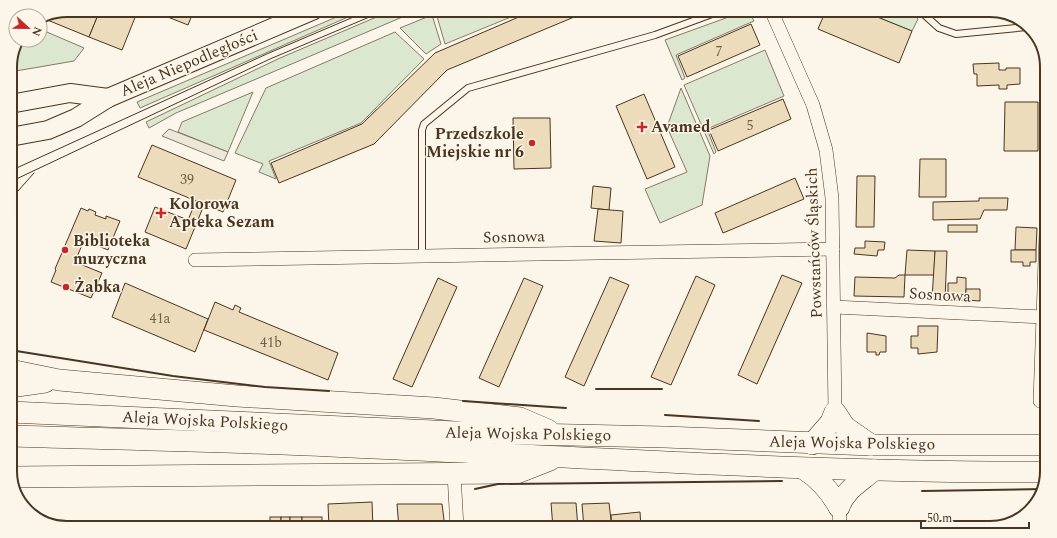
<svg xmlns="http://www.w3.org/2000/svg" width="1057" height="538" font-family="Spectral,serif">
  <rect width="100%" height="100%" fill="#fbf6e9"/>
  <g fill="#dce7d0" stroke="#887966">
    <polygon points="353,10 364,10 140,108 137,102"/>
    <polygon points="393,10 419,10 176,113 149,128 146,122 280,58"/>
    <polygon points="443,10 528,10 445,44 436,13"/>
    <polygon points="748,10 754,21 676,55 685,78 682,80 665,40"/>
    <polygon points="860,10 910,10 918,19 912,31"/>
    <polygon points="432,15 441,44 426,54 400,28"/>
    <polygon points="40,29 84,48 74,61 10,72 10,64 21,40 40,40"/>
    <polygon points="395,32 424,59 361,123 269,161 276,179 259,172 263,164 235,153 266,88"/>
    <polygon points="765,50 784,96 707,129 716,152 714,154 684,85"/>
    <polygon points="681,88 710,156 702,205 660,223 645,189 687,172 667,127"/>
    <polygon points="253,92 228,152 178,132 182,122"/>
  </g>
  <polygon fill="#ede7d9" stroke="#887966" points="169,129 228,152 224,161 162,136"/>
  <g fill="#ecdcbc" stroke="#4a3520">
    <polygon points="67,10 100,10 89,37 45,19"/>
    <polygon points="100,10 138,10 122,50 89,37"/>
    <polygon points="150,10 194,10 188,25"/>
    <polygon points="535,10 591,10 447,70 374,144 279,183 271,163 362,124 435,53"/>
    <polygon points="826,10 860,10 912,31 899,63 818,29"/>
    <polygon points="751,24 760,45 687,77 678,56"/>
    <polygon points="999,63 999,70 1006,70 1006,68 1020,68 1020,84 1007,85 1007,89 999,89 999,85 977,86 977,74 974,74 973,64"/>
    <polygon points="644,94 675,167 647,179 616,106"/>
    <polygon points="783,99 791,119 718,151 709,130"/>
    <polygon points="1005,102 1038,102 1038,151 1004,151"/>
    <polygon points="513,118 550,118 551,168 514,169"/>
    <polygon points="152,145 236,180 223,212 138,177"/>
    <polygon points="920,159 946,159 946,197 919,197"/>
    <polygon points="857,176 875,176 874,227 856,227"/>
    <polygon points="795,178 804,199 723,233 715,213"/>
    <polygon points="593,186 611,188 609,210 591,208"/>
    <polygon points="979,198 1008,198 1007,210 984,210 980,219 933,220 933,202 979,201"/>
    <polygon points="196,201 204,205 186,249 145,232 155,207 188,220"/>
    <polygon points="81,208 88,211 89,209 96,212 95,215 106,219 106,216 120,221 108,250 84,240 75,262 102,273 91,298 51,282 56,270 55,269"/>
    <polygon points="598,209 623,211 621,243 594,241"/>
    <rect x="948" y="225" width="29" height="7"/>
    <polygon points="1016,227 1037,228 1036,250 1015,250"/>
    <polygon points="865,241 885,242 884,250 878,250 877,256 854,254 855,248 865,248"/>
    <polygon points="907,250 935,251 934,275 905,275"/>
    <polygon points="1011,250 1036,250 1036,262 1030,262 1030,266 1023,266 1023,262 1011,262"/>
    <polygon points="935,251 947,251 945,300 932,299"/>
    <polygon points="782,275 802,283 757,384 738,375"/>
    <polygon points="899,275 905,275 904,297 854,296 855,277 895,278"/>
    <polygon points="696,276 715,285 671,385 651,377"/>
    <polygon points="610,277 629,285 584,386 565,377"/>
    <polygon points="957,277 966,278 966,300 948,300 948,283 957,283"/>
    <polygon points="438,278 457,287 412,387 393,379"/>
    <polygon points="524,278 543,286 499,387 479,378"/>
    <polygon points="125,283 208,319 195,352 112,317"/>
    <polygon points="966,289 980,289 980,301 966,300"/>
    <polygon points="215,302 233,310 235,305 241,308 239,312 338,353 328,380 204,330"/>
    <polygon points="918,326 938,326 937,352 918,354 918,348 911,348 911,336 918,336"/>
    <polygon points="867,333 886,336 886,352 880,352 879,355 876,355 876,352 867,352"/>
    <polygon points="372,502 373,528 329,528 328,504"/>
    <polygon points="551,503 576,503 578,528 553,528"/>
    <polygon points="609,503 612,528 584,528 582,504"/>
    <polygon points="397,504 442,504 445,528 399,528"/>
    <polygon points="640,512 641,528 612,528 611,515"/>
    <rect x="270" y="517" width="11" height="11"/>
    <rect x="281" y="517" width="9" height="11"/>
    <rect x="290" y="517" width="12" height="11"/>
    <rect x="302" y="517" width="20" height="11"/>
  </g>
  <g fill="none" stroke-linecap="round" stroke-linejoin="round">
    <g stroke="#4a3520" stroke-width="8">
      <g id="lane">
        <polyline points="919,10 939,28 956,34 1027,27"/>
        <polyline points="422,256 422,130 424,124 468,88 655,35 723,10"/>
      </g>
    </g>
    <g stroke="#4a3520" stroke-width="14">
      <g id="street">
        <polyline points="771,10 813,105 826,150 832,198 835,412"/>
        <polyline points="195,260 833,249"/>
        <polyline points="834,307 1044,317"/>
        <polyline points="1040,401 1047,204"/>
        <polyline points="454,473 457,528"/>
        <polyline points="839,507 840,528"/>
      </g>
    </g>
    <g stroke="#4a3520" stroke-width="20">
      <g id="secondary">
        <polyline points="10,104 70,93 108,98"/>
        <polyline points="10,137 48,130 76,118 108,98 314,10"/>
      </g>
    </g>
    <g stroke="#4a3520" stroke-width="22">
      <g id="primary">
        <polyline points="10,370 59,380 237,396 434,408 520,418 548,430"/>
        <polyline points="10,387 45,382"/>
        <polyline points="10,412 479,433 664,437 871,445 1047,445"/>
        <path d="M10 436C109 439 208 441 307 445 554 455 800 473 1047 472"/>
        <polyline points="812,444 831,422 835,412 845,427 871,445"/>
        <path d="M804 469C820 479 830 491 839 507"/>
        <polyline points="11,477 517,473 550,460"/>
        <path d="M839 507C845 490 860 482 874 470"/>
      </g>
    </g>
    <use href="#lane" stroke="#fbf6e9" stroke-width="6"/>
    <use href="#street" stroke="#fbf6e9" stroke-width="13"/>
    <use href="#secondary" stroke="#fbf6e9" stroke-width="18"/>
    <use href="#primary" stroke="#fbf6e9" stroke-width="21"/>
    <g stroke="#4a3520" stroke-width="1">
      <polyline points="10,171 269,53 370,10"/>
      <polyline points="10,182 270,59 386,10"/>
      <polyline points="10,200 34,173"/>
    </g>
    <g stroke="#4a3520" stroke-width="2">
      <polyline points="10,350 173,376 265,387 329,391"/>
      <polyline points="596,389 662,389"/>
      <polyline points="463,401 566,408"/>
      <polyline points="665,415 759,421"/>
      <polyline points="475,489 498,484 782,481"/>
      <polyline points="922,491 1043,489"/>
    </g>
  </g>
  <g fill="#c62828" stroke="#fbf6e9" stroke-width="1.5">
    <path d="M640 121h4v4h4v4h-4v4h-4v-4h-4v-4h4z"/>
    <circle cx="532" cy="143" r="4"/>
    <path d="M159 207h4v4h4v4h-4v4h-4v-4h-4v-4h4z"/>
    <circle cx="65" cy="250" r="4"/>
    <circle cx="66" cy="287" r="4"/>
  </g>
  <g text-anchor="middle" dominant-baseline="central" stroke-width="3" stroke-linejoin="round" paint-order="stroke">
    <g font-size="14" fill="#725f47">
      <text x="719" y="51">7</text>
      <text x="750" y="125">5</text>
      <text x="187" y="179">39</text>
      <text x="160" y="318">41a</text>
      <text x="271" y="342">41b</text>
    </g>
    <g font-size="16" fill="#4a3520" stroke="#fbf6e9">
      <text transform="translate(189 63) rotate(-23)">Aleja Niepodległości</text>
      <text transform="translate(514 237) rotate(-1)">Sosnowa</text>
      <text transform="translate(814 243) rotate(-92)">Powstańców Śląskich</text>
      <text transform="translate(940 295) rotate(3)">Sosnowa</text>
      <text transform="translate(205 421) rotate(3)">Aleja Wojska Polskiego</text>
      <text transform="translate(528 434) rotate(1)">Aleja Wojska Polskiego</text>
      <text transform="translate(852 443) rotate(1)">Aleja Wojska Polskiego</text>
    </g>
    <g font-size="16" font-weight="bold" fill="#4a3520" stroke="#fbf6e9" text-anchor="start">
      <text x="651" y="127">Avamed</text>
      <text x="524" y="134" text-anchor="end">Przedszkole<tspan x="524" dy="18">Miejskie nr 6</tspan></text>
      <text x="169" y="204">Kolorowa<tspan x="169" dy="18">Apteka Sezam</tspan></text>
      <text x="73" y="241">Biblioteka<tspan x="73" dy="18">muzyczna</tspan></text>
      <text x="74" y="287">Żabka</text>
    </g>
  </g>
  <path d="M0 0H1057V538H0ZM67 17H990A50 50 0 0 1 1040 67V471A50 50 0 0 1 990 521H67A50 50 0 0 1 17 471V67A50 50 0 0 1 67 17Z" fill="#fbf6e9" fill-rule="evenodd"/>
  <path fill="none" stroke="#4a3520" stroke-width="2" d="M67 17H990A50 50 0 0 1 1040 67V471A50 50 0 0 1 990 521H67A50 50 0 0 1 17 471V67A50 50 0 0 1 67 17Z"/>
  <g transform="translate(28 28) rotate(112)"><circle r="19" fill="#fbf6e9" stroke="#b4a999"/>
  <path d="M0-3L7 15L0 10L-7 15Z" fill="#c62828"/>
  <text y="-6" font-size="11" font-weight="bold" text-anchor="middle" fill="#4a3520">N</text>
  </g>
  <path d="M921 522v6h108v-6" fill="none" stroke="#4a3520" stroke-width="2"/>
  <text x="927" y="522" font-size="12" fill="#4a3520" stroke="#fbf6e9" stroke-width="3" paint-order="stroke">50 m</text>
</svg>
